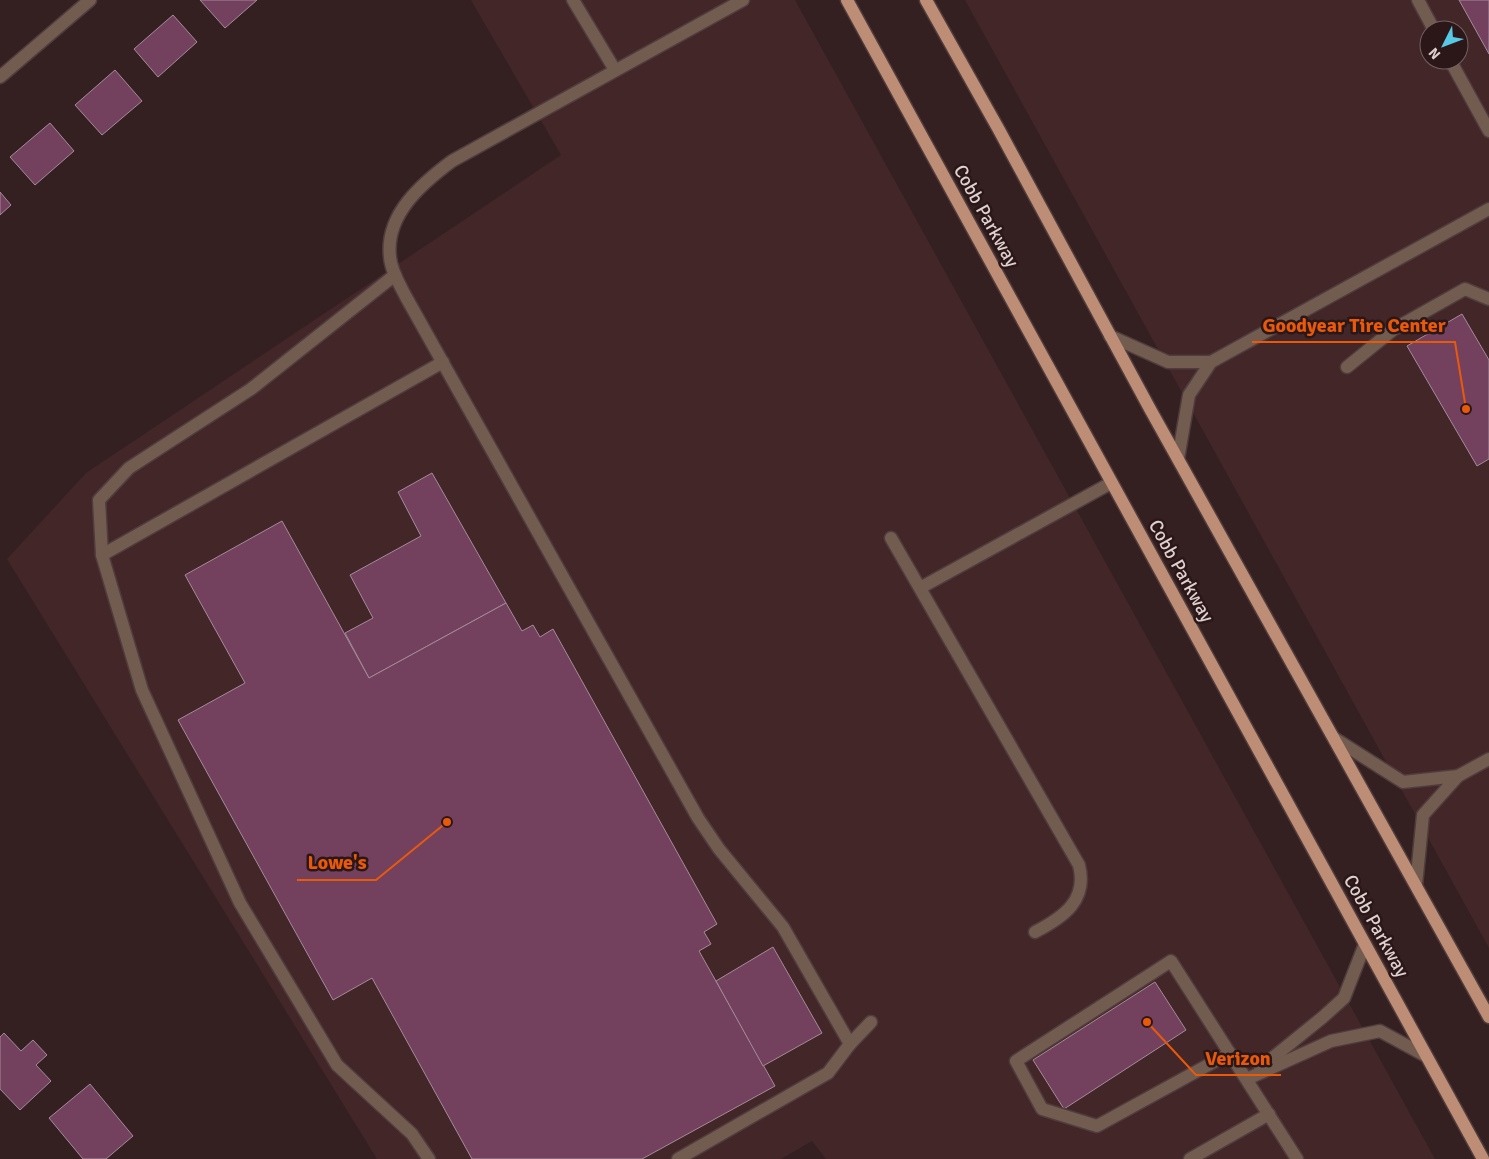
<svg xmlns="http://www.w3.org/2000/svg" width="1489" height="1159" font-family="Signika,sans-serif">
  <rect width="100%" height="100%" fill="#352021"/>
  <g fill="#422628" fill-rule="evenodd">
    <polygon points="471,0 795,0 1435,1159 826,1159 812,1141 781,1159 377,1159 7,559 86,473 561,155"/>
    <path d="M965 0H1489V948ZM1429 30H1459V60H1429Z"/>
  </g>
  <g fill="#73415e" stroke="#a38c98">
    <polygon points="200,0 257,0 225,28"/>
    <polygon points="1459,0 1489,0 1489,54"/>
    <polygon points="173,15 197,42 158,77 134,49"/>
    <polygon points="115,70 142,101 102,135 75,105"/>
    <polygon points="50,123 74,151 35,185 10,157"/>
    <polygon points="0,192 11,205 0,215"/>
    <polygon points="1462,314 1489,360 1489,459 1477,466 1407,346"/>
    <polygon points="432,473 506,603 369,678 345,633 373,618 350,575 421,536 398,492"/>
    <polygon points="282,521 369,678 506,603 522,631 533,625 540,637 553,629 717,924 704,932 711,944 699,951 775,1086 642,1159 472,1159 372,978 333,1000 178,720 245,683 185,575"/>
    <polygon points="773,947 822,1033 763,1066 716,981"/>
    <polygon points="1155,982 1186,1030 1064,1109 1033,1060"/>
    <polygon points="4,1033 21,1051 33,1040 47,1055 36,1065 51,1081 20,1110 0,1089 0,1037"/>
    <polygon points="90,1084 133,1136 106,1159 83,1159 49,1118"/>
  </g>
  <g fill="none" stroke-linecap="round" stroke-linejoin="round">
    <g stroke="#503c3d" stroke-width="15">
      <g id="minor">
        <polyline points="573,0 615,70"/>
        <path d="M743 0 452 161C421 184 385 215 390 257 391 271 400 285 406 297L698 818 719 849 783 927 850 1044"/>
        <polyline points="1418,0 1434,30"/>
        <polyline points="1450,60 1489,131"/>
        <polyline points="0,77 90,0"/>
        <polyline points="1110,336 1168,362 1211,362 1189,395 1178,459"/>
        <polyline points="1211,362 1489,209"/>
        <polyline points="1347,367 1394,329 1465,289 1489,299"/>
        <path d="M891 538 1079 865C1088 900 1064 917 1035 932"/>
        <polyline points="102,555 99,500 129,468 251,389 395,275"/>
        <polyline points="920,588 1111,483"/>
        <polyline points="1334,738 1403,782 1458,776 1423,815 1416,885"/>
        <polyline points="1458,776 1489,759"/>
        <polyline points="1230,1053 1097,1126 1042,1109 1016,1061 1171,961 1297,1159"/>
        <polyline points="1260,1068 1323,1017 1344,998 1365,944"/>
        <polyline points="1247,1079 1331,1041 1380,1031 1426,1056"/>
        <polyline points="429,1159 412,1134 337,1065 240,903 142,690 102,555 443,362"/>
        <polyline points="678,1159 828,1073 850,1044 871,1022"/>
        <polyline points="1190,1159 1269,1114"/>
      </g>
    </g>
    <g stroke="#503c3d" stroke-width="15">
      <g id="major">
        <polyline points="847,0 1483,1159"/>
        <polyline points="926,0 999,130 1150,409 1489,1017"/>
      </g>
    </g>
    <use href="#minor" stroke="#725b4f" stroke-width="12"/>
    <use href="#major" stroke="#bd8e75" stroke-width="12"/>
  </g>
  <g text-anchor="middle" dominant-baseline="central" stroke-width="5" stroke-linejoin="round" paint-order="stroke">
    <g font-size="19" fill="#dfd0d0" stroke="#2b1718">
      <text transform="translate(986 216) rotate(61)">Cobb Parkway</text>
      <text transform="translate(1181 571) rotate(61)">Cobb Parkway</text>
      <text transform="translate(1376 926) rotate(61)">Cobb Parkway</text>
    </g>
  </g>
  <path fill="none" stroke="#e8590c" stroke-width="2" d="M1466 409L1455 342H1252M447 822L376 880H297M1147 1022L1196 1075H1281"/>
  <g fill="#e8590c" stroke="#2b1718" stroke-width="2">
    <circle cx="1466" cy="409" r="5"/>
    <circle cx="447" cy="822" r="5"/>
    <circle cx="1147" cy="1022" r="5"/>
  </g>
  <g font-size="20" text-anchor="middle" font-weight="bold" fill="#e8590c" stroke="#2b1718" stroke-width="5" stroke-linejoin="round" paint-order="stroke">
    <text x="1354" y="332">Goodyear Tire Center</text>
    <text x="337" y="869">Lowe's</text>
    <text x="1238" y="1065">Verizon</text>
  </g>
  <g transform="translate(1444 45) rotate(228)"><circle r="24" fill="#2b1718" stroke="#736162"/>
  <path d="M0-4L9 19L0 12L-9 19Z" fill="#58c9e4"/>
  <text y="-8" font-size="14" font-weight="bold" text-anchor="middle" fill="#dfd0d0">N</text>
  </g>
</svg>
